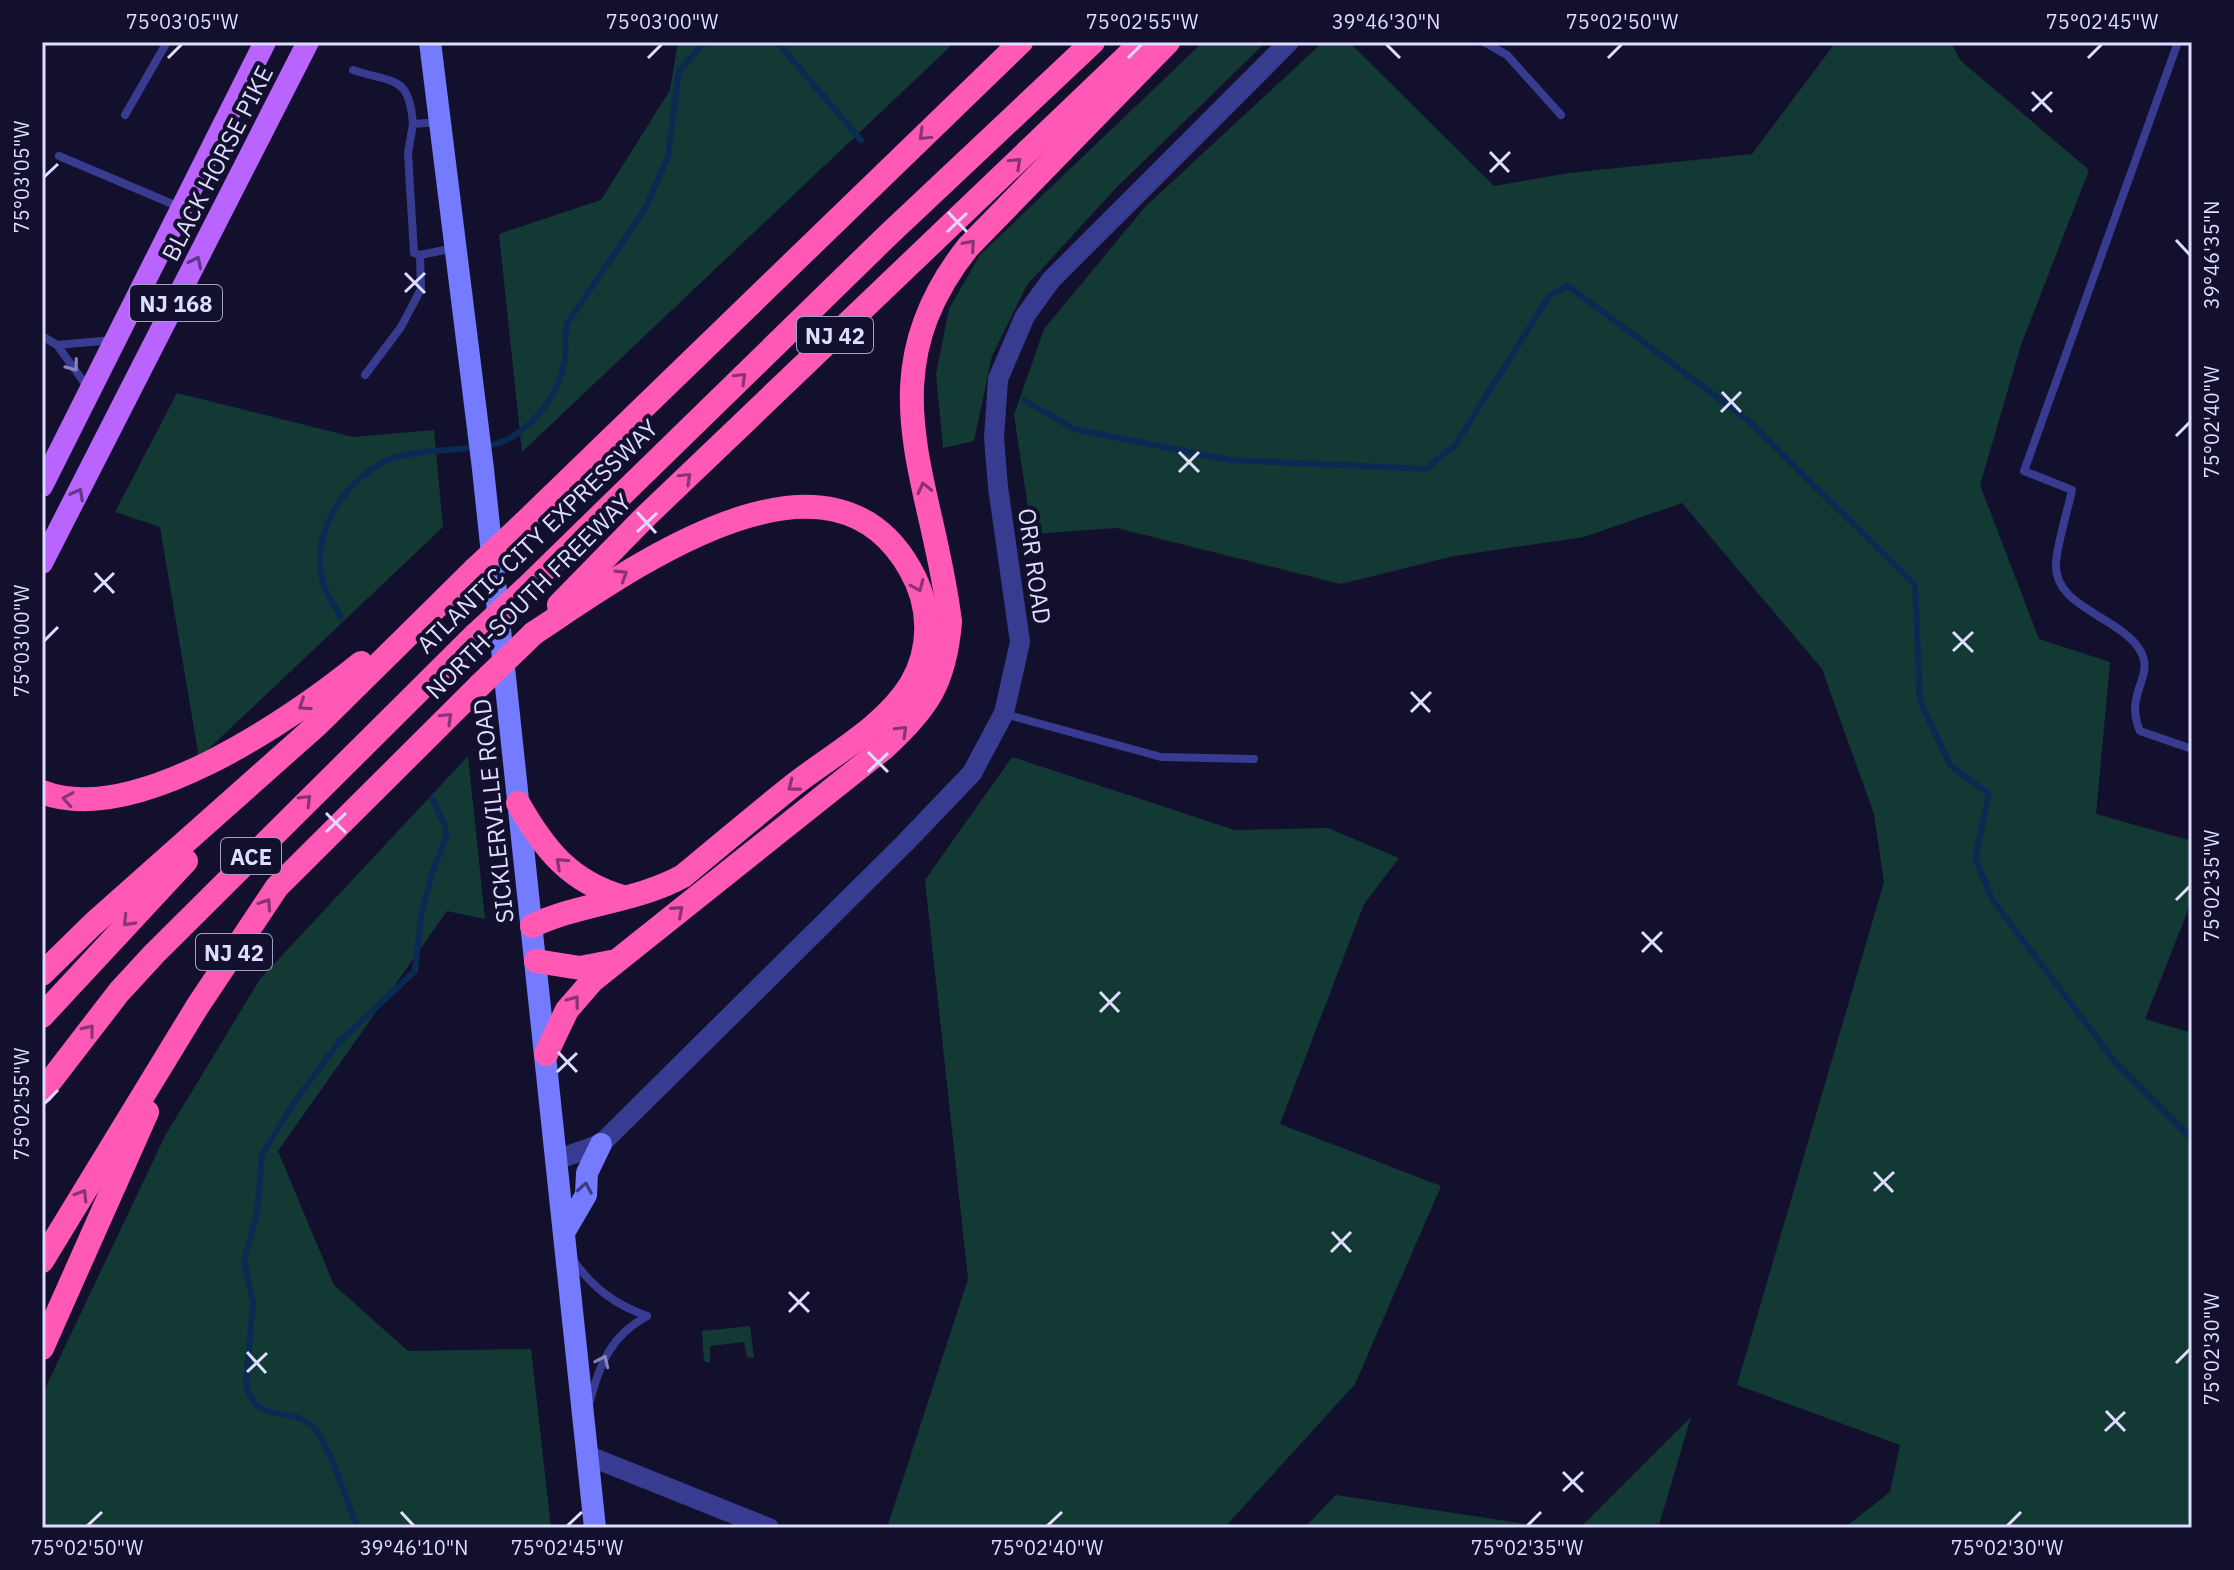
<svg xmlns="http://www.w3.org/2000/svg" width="2234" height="1570" font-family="'IBM Plex Sans',sans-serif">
  <rect width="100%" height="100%" fill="#13102e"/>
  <g fill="#133934">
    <polygon points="678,42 955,42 522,452 499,234 601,200 670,90"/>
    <polygon points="1203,42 1266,42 1115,189 1027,285 992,356 974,441 943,448 936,374 949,309 980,255"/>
    <polygon points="1323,42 1349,42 1494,186 1569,173 1752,154 1836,42 1951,42 1960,60 2089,170 2021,345 1980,485 2039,639 2110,662 2096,814 2192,841 2192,900 2145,1019 2192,1033 2192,1528 1844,1528 1890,1492 1900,1445 1737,1385 1884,882 1874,814 1822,669 1682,503 1584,537 1454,556 1341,584 1117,528 1032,534 1014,415 1044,329 1145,207"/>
    <polygon points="177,393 353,437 434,430 443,527 199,758 160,527 115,512"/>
    <polygon points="468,756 485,919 447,911 278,1151 334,1285 408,1351 531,1349 551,1528 42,1528 42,1395 165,1136 260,979"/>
    <polygon points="1012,757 1235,830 1328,828 1399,858 1364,904 1280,1124 1441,1186 1355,1384 1224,1528 887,1528 968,1279 925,880"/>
    <polygon points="750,1326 754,1358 747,1357 744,1342 710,1346 710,1363 704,1361 702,1331"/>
    <polygon points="1691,1417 1658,1528 1580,1528"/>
    <polygon points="1336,1495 1552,1528 1304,1528"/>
  </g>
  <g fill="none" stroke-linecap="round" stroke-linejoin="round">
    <g stroke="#0a2a54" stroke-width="6">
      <polyline points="777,42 861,140"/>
      <polyline points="1024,400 1074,429 1230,460 1426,469 1455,445 1550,295 1568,286 1749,421 1915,585 1920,701 1950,765 1989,794 1975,858 1992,899 2115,1062 2192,1139"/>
      <path d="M486 446C526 440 558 399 565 359 567 346 563 335 568 322L646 207 668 156 679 71 705 42"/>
      <path d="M341 617C335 607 327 596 324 585 308 537 343 482 384 462 411 449 446 452 475 447"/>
      <path d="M358 1528C346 1502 330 1442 311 1425 287 1405 257 1426 246 1384L253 1302 244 1261 257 1214 262 1154 296 1100 339 1042 415 971 421 917 432 873 446 837 445 826 432 798"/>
    </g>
    <g stroke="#383c90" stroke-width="8">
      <polyline points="1484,42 1507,55 1561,115"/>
      <path d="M2178 42 2024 471 2072 490C2067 514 2058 539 2056 563 2053 609 2125 617 2142 654 2153 678 2124 695 2140 731L2192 749"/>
      <path d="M353 70C395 84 409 75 413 124"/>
      <polyline points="125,115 167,42"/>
      <polyline points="439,122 413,124 408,153 414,253 420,255 455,248"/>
      <polyline points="59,156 182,208"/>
      <polyline points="42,336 57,345"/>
      <polyline points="365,375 401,327 421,289 420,255"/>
      <polyline points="89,389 57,345 113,340"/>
      <polyline points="1005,714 1161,757 1254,759"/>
      <path d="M573 1260C593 1288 614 1304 647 1316"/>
      <path d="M590 1401C600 1363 611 1336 647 1316"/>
    </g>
    <g stroke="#383c90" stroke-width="20">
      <polyline points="556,1160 601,1144 905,843 972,773 1004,713 1020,642 998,487 994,438 998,379 1025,316 1051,280 1289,42"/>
      <polyline points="589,1456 769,1528"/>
    </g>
    <g stroke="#747bff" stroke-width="22">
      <polyline points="430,42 483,469 595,1528"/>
      <polyline points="565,1231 586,1195 587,1173 601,1144"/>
    </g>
    <g stroke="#b964ff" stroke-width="22">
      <polyline points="42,486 265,42"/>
      <polyline points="42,563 308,42"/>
    </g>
    <g stroke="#ff58b5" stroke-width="24">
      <polyline points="524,523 1021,42"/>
      <polyline points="525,589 888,235 1093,42"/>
      <polyline points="559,605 644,518 1142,42"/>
      <path d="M42 792C134 828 291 720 361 663"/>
      <path d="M518 803C544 849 570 882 623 897"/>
      <path d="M532 926C580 903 636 902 683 876 719 846 755 816 791 787 830 756 885 727 911 684 932 648 931 605 910 569 827 422 624 574 534 633"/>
      <polyline points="536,961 580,968 611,962"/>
      <polyline points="42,974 93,924 318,724 474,570"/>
      <polyline points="42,1016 186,861"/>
      <path d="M546 1054 567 1010 593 980 884 748C928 708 945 682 950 622 933 479 864 378 968 247L1168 42"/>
      <polyline points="42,1092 119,992 154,954 475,635"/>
      <polyline points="42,1261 197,1007 277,887 480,685"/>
      <polyline points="42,1348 147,1112"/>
    </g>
    <g stroke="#ff58b5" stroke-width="24">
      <polyline points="474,570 524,523"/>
      <polyline points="475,635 525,589"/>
      <polyline points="480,685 534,633"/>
    </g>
  </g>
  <defs><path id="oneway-chevron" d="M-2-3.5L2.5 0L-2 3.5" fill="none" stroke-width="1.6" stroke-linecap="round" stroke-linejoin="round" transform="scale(2)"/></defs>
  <g stroke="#893472">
    <use href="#oneway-chevron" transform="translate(924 135) rotate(136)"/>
    <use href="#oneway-chevron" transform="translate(1016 163) rotate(-44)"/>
    <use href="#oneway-chevron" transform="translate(970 245) rotate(-49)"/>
    <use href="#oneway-chevron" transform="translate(741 378) rotate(-44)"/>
    <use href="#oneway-chevron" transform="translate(686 478) rotate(-44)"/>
    <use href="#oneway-chevron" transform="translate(924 488) rotate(-103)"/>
    <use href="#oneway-chevron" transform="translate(622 575) rotate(-32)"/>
    <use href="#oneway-chevron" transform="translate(918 586) rotate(67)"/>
    <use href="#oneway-chevron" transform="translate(304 705) rotate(146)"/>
    <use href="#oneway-chevron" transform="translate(447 718) rotate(-44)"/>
    <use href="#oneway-chevron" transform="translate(902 731) rotate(-44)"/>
    <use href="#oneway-chevron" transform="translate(793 786) rotate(142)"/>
    <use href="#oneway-chevron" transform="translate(68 799) rotate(-171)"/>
    <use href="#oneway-chevron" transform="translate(306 800) rotate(-45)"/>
    <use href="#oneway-chevron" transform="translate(561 863) rotate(-137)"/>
    <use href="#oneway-chevron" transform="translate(266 904) rotate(-56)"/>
    <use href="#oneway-chevron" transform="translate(678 911) rotate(-41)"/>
    <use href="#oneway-chevron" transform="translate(128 921) rotate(134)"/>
    <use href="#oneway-chevron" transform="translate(574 1001) rotate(-53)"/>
    <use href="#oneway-chevron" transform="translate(89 1030) rotate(-51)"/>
    <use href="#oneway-chevron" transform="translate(82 1195) rotate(-58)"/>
  </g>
  <g stroke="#5e368c">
    <use href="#oneway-chevron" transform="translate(196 262) rotate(-64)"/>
    <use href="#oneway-chevron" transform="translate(78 494) rotate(-62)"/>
  </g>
  <g stroke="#8384c2">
    <use href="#oneway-chevron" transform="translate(73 366) rotate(54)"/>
    <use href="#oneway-chevron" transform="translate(603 1361) rotate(-65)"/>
  </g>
  <use stroke="#3a3b82" href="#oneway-chevron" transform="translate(585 1188) rotate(-80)"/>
  <path fill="none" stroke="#deddff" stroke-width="3" d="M1386 44 1400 58M168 58 182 44M648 58 662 44M1128 58 1142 44M1608 58 1622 44M2088 58 2102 44M2032 92 2052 112M2032 111 2052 92M1490 152 1509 172M1490 172 1510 152M44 177 58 164M948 212 967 232M947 232 967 213M2176 240 2190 255M405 273 425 293M405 292 425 273M1722 392 1741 412M1721 412 1741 392M2176 436 2190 422M1179 452 1199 472M1179 472 1199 452M637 512 656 533M637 532 657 513M95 573 114 593M94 592 114 573M1953 632 1973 652M44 641 58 627M1953 651 1973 632M1411 692 1430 712M1411 712 1431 692M868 752 888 772M868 772 888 753M326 813 346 833M326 832 346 813M2176 900 2190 886M1642 932 1662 952M1642 952 1662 932M1100 992 1119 1012M1100 1012 1120 992M558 1052 577 1072M557 1072 577 1053M44 1104 58 1090M1874 1172 1893 1192M1874 1191 1894 1172M1332 1232 1351 1252M1331 1252 1351 1232M789 1292 809 1312M789 1312 809 1292M247 1352 266 1373M2176 1363 2190 1349M247 1372 267 1353M2106 1411 2125 1431M2105 1431 2125 1412M1563 1472 1583 1492M1563 1491 1583 1472M401 1512 414 1526M87 1526 102 1512M567 1526 582 1512M1047 1526 1062 1512M1527 1526 1541 1512M2007 1526 2021 1512"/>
  <g text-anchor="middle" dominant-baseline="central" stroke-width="8" stroke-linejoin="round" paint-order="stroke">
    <g fill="#13102e" stroke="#a1a0c0" stroke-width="2">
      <rect x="130" y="285" width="92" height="36" rx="6"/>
      <rect x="797" y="317" width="76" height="36" rx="6"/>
      <rect x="221" y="838" width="60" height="36" rx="6"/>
      <rect x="196" y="934" width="76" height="36" rx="6"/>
    </g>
    <g font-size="22" font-weight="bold" fill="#deddff">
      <text x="176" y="303">NJ 168</text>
      <text x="835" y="335">NJ 42</text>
      <text x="251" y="856">ACE</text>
      <text x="234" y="952">NJ 42</text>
    </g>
    <g font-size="24" fill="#deddff" stroke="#13102e">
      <text transform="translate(217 163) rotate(-63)">BLACK HORSE PIKE</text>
      <text transform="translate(537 536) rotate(-44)">ATLANTIC CITY EXPRESSWAY</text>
      <text transform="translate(1035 566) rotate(82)">ORR ROAD</text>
      <text transform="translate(528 596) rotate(-45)">NORTH-SOUTH FREEWAY</text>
      <text transform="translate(493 811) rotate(-96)">SICKLERVILLE ROAD</text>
    </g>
  </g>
  <rect width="2234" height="1570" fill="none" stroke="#13102e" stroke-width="88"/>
  <rect x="44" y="44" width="2146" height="1482" fill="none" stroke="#deddff" stroke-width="3"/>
  <g font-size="20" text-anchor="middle" fill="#deddff">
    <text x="182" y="29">75°03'05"W</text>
    <text x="662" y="29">75°03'00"W</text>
    <text x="1142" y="29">75°02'55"W</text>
    <text x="1386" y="29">39°46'30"N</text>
    <text x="1622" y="29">75°02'50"W</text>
    <text x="2102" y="29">75°02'45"W</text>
    <text transform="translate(22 177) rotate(-90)" y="7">75°03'05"W</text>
    <text transform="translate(2212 255) rotate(-90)" y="7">39°46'35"N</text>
    <text transform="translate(2212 422) rotate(-90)" y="7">75°02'40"W</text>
    <text transform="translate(22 641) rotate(-90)" y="7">75°03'00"W</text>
    <text transform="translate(2212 886) rotate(-90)" y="7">75°02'35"W</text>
    <text transform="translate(22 1104) rotate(-90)" y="7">75°02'55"W</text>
    <text transform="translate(2212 1349) rotate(-90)" y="7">75°02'30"W</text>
    <text x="87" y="1555">75°02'50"W</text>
    <text x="414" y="1555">39°46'10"N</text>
    <text x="567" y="1555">75°02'45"W</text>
    <text x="1047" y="1555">75°02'40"W</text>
    <text x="1527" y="1555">75°02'35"W</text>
    <text x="2007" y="1555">75°02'30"W</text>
  </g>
</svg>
